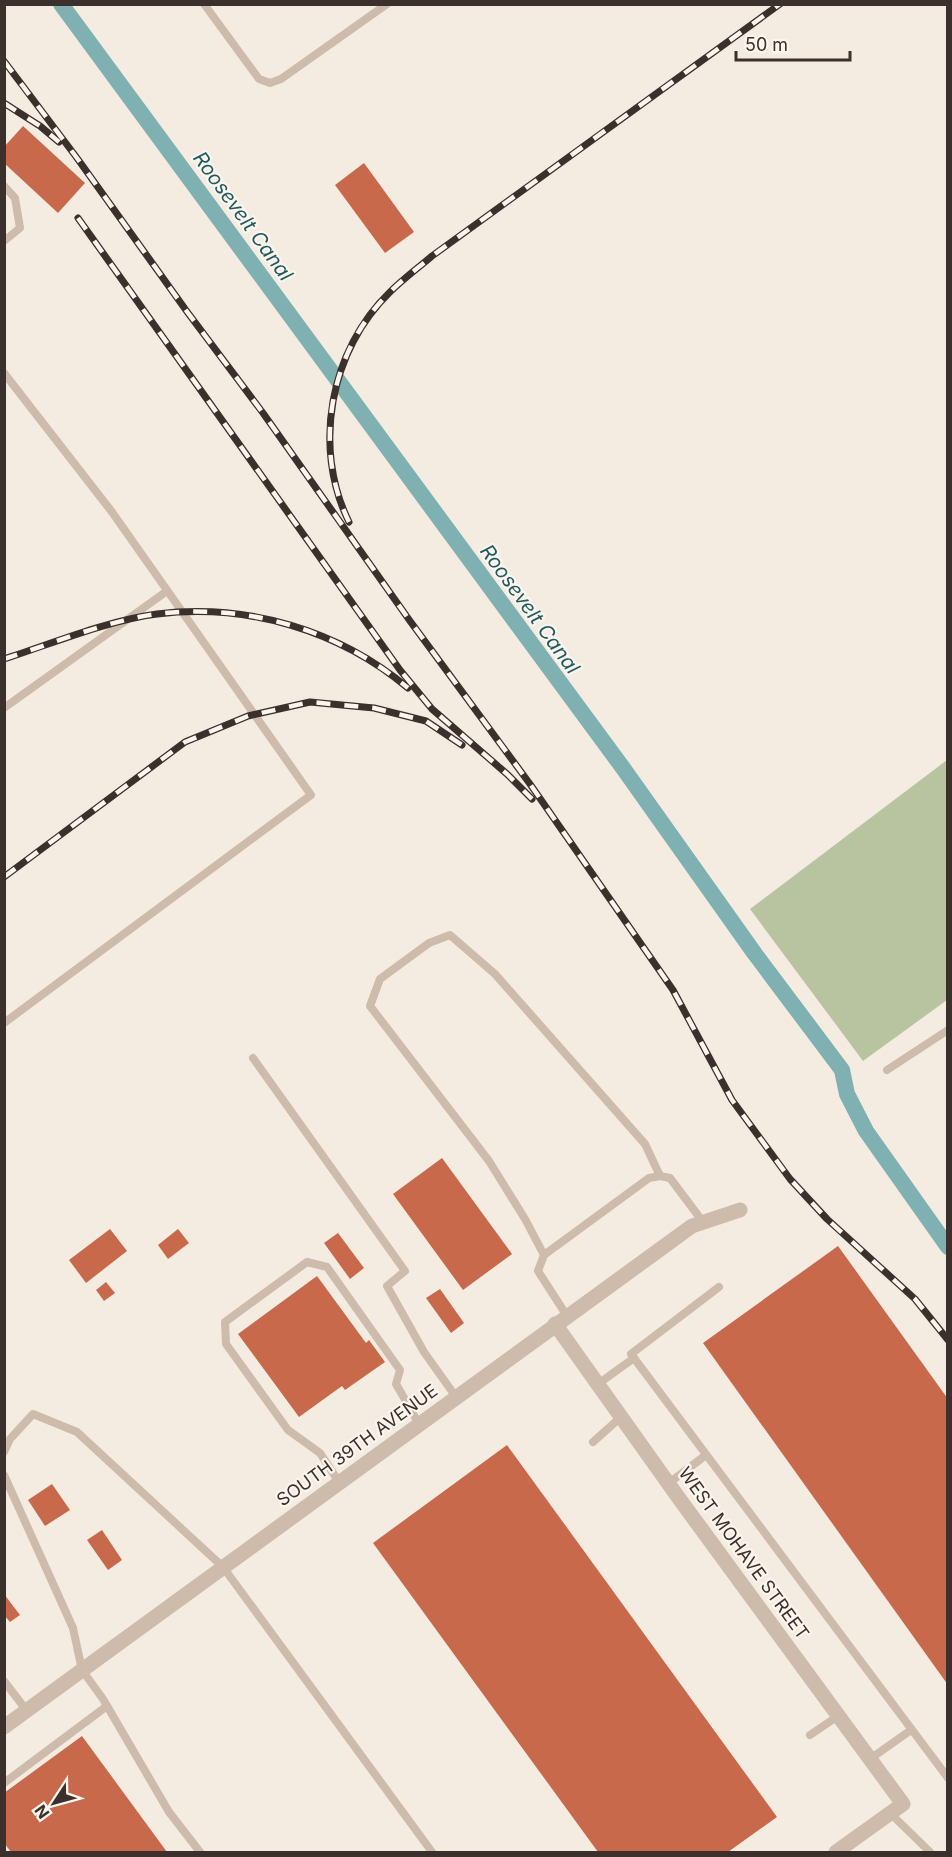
<svg xmlns="http://www.w3.org/2000/svg" width="952" height="1857" font-family="Inter,sans-serif">
  <rect width="100%" height="100%" fill="#f4ebe1"/>
  <polygon fill="#b8c4a0" points="947,760 947,1000 863,1061 750,909"/>
  <g fill="none" stroke-linecap="round" stroke-linejoin="round">
    <polyline stroke="#7fb0b2" stroke-width="16" points="61,4 623,768 755,954 842,1070 847,1094 866,1131 948,1247"/>
  </g>
  <g fill="#c8694b">
    <polygon points="23,126 85,183 58,213 4,163 4,147"/>
    <polygon points="364,163 414,232 385,253 335,185"/>
    <polygon points="442,1158 512,1254 463,1290 393,1194"/>
    <polygon points="110,1229 127,1251 86,1283 69,1260"/>
    <polygon points="178,1229 189,1243 168,1259 158,1245"/>
    <polygon points="338,1233 364,1268 350,1279 324,1243"/>
    <polygon points="838,1246 948,1399 948,1685 703,1343"/>
    <polygon points="317,1276 366,1343 369,1340 385,1362 345,1390 342,1386 299,1417 238,1334"/>
    <polygon points="106,1282 115,1293 104,1301 96,1290"/>
    <polygon points="440,1289 464,1323 451,1333 426,1298"/>
    <polygon points="507,1445 777,1817 728,1852 598,1852 373,1543"/>
    <polygon points="52,1484 70,1510 45,1526 28,1500"/>
    <polygon points="102,1530 122,1560 108,1570 87,1540"/>
    <polygon points="4,1594 20,1615 10,1622 4,1615"/>
    <polygon points="82,1736 167,1852 11,1852 4,1843 4,1793"/>
  </g>
  <g fill="none" stroke-linecap="round" stroke-linejoin="round">
    <g stroke="#cdbbac" stroke-width="8">
      <polyline points="204,4 259,79 270,83 281,79 387,4"/>
      <polyline points="4,186 15,198 20,228 4,241"/>
      <polyline points="4,373 112,512 311,795 4,1023"/>
      <polyline points="4,708 167,591"/>
      <polyline points="253,1058 405,1271 387,1286 424,1352 456,1397"/>
      <polyline points="887,1070 948,1030"/>
      <polyline points="544,1255 525,1219 489,1161 370,1006 380,979 429,943 450,935 495,974 645,1144 660,1176"/>
      <polyline points="719,1287 631,1354 948,1778"/>
      <polyline points="567,1316 538,1271 544,1255 649,1178 660,1176 670,1178 703,1222"/>
      <polyline points="598,1384 634,1358"/>
      <polyline points="593,1442 621,1417"/>
      <polyline points="4,1452 10,1439 33,1414 77,1432 223,1567 432,1852"/>
      <polyline points="4,1475 73,1628 82,1670 103,1699 169,1812 200,1852"/>
      <polyline points="339,1482 320,1453 288,1430 226,1344 225,1322 307,1262 327,1267 400,1370 396,1384 419,1424"/>
      <polyline points="669,1483 706,1455"/>
      <polyline points="4,1681 27,1711"/>
      <polyline points="810,1735 838,1716"/>
      <polyline points="870,1759 911,1730"/>
      <polyline points="4,1783 107,1706"/>
      <polyline points="890,1813 930,1852"/>
    </g>
    <g stroke="#cdbbac" stroke-width="15">
      <polyline points="555,1324 678,1497 903,1804 836,1852"/>
      <polyline points="4,1727 692,1226 740,1210"/>
    </g>
    <g stroke="#3b302b" stroke-width="7">
      <g id="rail">
        <polyline points="4,61 77,158 188,313 263,413 410,621 530,784 673,990 732,1100 790,1179 827,1219 915,1299 948,1340"/>
        <polyline points="4,103 40,126 59,142"/>
        <polyline points="78,218 400,670 432,709 507,774 532,799"/>
        <path d="M349 522C312 447 330 350 390 292 403 279 418 268 432 256L780 4"/>
        <path d="M4 659C51 644 109 620 157 614 247 603 339 630 408 688"/>
        <polyline points="4,877 185,742 248,716 310,702 374,708 426,721 462,745"/>
      </g>
    </g>
    <use href="#rail" stroke="#fbf5ee" stroke-width="4.5" stroke-dasharray="14" stroke-linecap="butt"/>
  </g>
  <g text-anchor="middle" dominant-baseline="central" stroke-width="4.5" stroke-linejoin="round" paint-order="stroke">
    <g font-size="18" fill="#3b302b" stroke="#fbf5ee">
      <text transform="translate(357 1445) rotate(-36)">SOUTH 39TH AVENUE</text>
      <text transform="translate(744 1553) rotate(54)">WEST MOHAVE STREET</text>
    </g>
    <g font-size="20" font-style="italic" fill="#1f5a5e" stroke="#fbf5ee">
      <text transform="translate(243 216) rotate(54)">Roosevelt Canal</text>
      <text transform="translate(530 609) rotate(54)">Roosevelt Canal</text>
    </g>
  </g>
  <rect width="952" height="1857" fill="none" stroke="#3b302b" stroke-width="12"/>
  <g transform="translate(54 1803) rotate(234)" stroke="#fbf5ee" stroke-width="4.5" paint-order="stroke">
  <path d="M0-4.5L10 22L0 15L-10 22Z" fill="#3b302b"/>
  <text y="-9" font-size="16" font-weight="bold" text-anchor="middle" fill="#3b302b">N</text>
  </g>
  <path d="M736 51v9h114v-9" fill="none" stroke="#3b302b" stroke-width="3"/>
  <text x="745" y="51" font-size="18" fill="#3b302b" stroke="#fbf5ee" stroke-width="4.5" paint-order="stroke">50 m</text>
</svg>
